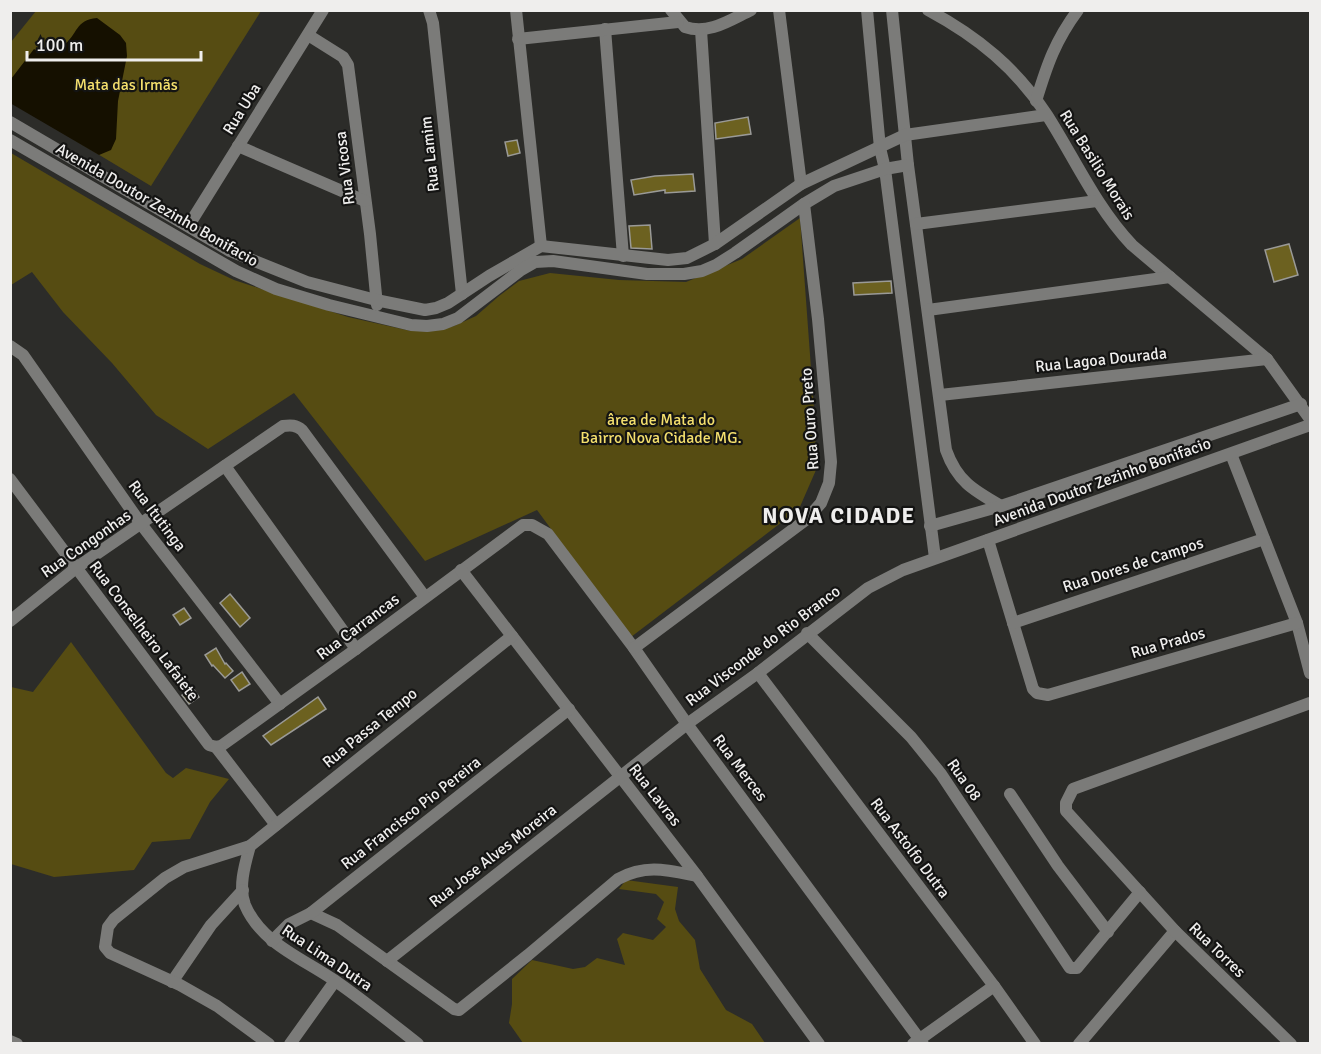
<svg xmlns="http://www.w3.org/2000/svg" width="1321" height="1054" font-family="Signika,sans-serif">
  <rect width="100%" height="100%" fill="#2c2c29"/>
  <g fill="#564c12">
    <polygon points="36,11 261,11 151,186 11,102 11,42"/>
    <polygon points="11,153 200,264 234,280 348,317 411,331 438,330 454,326 476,316 499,296 519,281 550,273 619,280 686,282 742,259 800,218 815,423 816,470 799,509 631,637 537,510 425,561 294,393 208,449 156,415 112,363 63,312 32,272 11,285"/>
    <polygon points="71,642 166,773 173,778 186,768 229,779 210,802 190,839 152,842 134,870 54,877 11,864 11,687 33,692"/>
    <polygon points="626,880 678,887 675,909 679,921 695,940 700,969 726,1010 752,1024 765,1043 523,1043 509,1023 512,1004 512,979 532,960 573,969 585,967 597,958 625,965 617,939 623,933 653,940 666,927 657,919 664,902 656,894 619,889"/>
  </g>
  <path fill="#151000" d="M97 18 120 35 126 43 127 56 118 101 116 139 111 150 99 155 10 103 11 79 34 49 40 53 45 50 51 52C55 49 60 47 64 45 78 34 75 20 97 18Z"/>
  <g fill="#6c6120" stroke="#9a9a97" stroke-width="1.5">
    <polygon points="748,117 751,134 716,139 715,123"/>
    <polygon points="517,140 520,153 508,156 505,142"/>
    <polygon points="693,174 695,191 665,193 665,190 634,195 631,180 655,176"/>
    <polygon points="650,225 652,249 631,248 629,226"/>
    <polygon points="1289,244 1298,275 1274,282 1265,250"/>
    <polygon points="891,281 892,293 854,295 853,283"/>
    <polygon points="230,594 250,618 240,627 220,603"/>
    <polygon points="184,608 191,618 180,625 173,615"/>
    <polygon points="216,648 225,664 226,663 233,671 225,678 213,665 212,666 205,655"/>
    <polygon points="242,672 250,684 239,691 231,680"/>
    <polygon points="192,687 199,697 189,704 182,695"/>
    <polygon points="318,697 326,709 271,745 263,736"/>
  </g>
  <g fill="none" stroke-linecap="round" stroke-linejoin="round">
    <g stroke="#7b7b79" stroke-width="12">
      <polyline points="429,10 433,23 462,294"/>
      <polyline points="516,10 541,246"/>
      <path d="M671 10 685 27C709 35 730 20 751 10"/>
      <polyline points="779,10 801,184"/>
      <polyline points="867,10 880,148 885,169 935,558"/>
      <path d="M892 10 908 165 946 450C957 481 973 490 1001 506"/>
      <path d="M928 10C978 37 1016 68 1047 115 1075 159 1096 207 1132 245L1267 359 1310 419"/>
      <polyline points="605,29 623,256"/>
      <polyline points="701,30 715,244"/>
      <polyline points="308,35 343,57 348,65 370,234 377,305"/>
      <polyline points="518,39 678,22"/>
      <path d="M1036 101C1047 65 1055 41 1078 10"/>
      <polyline points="10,122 230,251 307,282 376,300 425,310 436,308 448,303 489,276 541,246 668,260 687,258 715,244 801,184 905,135 1046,115"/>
      <polyline points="10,140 236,271 276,289 329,305 411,325 427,326 443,324 458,318 521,270 535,262 553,261 647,274 684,274 702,271 716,265 735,253 804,204 834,186 885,169 908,165"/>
      <polyline points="238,146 365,201"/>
      <polyline points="916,224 1097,201"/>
      <polyline points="189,225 323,10"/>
      <polyline points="928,310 1170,277"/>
      <polyline points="10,346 23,355 141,524 280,704"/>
      <polyline points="940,395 1267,359"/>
      <polyline points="1231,454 1297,623 1310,673"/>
      <polyline points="225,466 356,649"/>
      <polyline points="10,479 209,745 216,747 221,746 356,649 523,525 532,525 548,534 634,648 687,724 923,1044"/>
      <polyline points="930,526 1001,506 1301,404"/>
      <polyline points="988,540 1033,689 1037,693 1048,695 1297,623"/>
      <polyline points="461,570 697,876 819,1044"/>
      <path d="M10 621 76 568 283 426C291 425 296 425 302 430L425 597"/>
      <polyline points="1013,623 1264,539"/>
      <polyline points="807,633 911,737 941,774 1070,968 1077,968 1140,892"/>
      <polyline points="634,648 807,519 821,503 829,483 831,462 818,319 804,204"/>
      <polyline points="758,673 994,986 1035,1044"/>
      <polyline points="216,747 276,825"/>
      <polyline points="1010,794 1058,866 1108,932"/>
      <path d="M250 846C245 864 238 887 245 905 261 943 302 958 334 980 363 1000 390 1022 418 1044"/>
      <path d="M311 913 337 925 454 1009 459 1010 528 955 618 879C646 864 667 870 697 876"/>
      <polyline points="272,941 289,924 311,913 569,709"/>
      <polyline points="387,961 687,724 758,673 868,588 903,570 1310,425"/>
      <polyline points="172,982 211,925 243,890"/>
      <polyline points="10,1041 17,1044"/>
      <polyline points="269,1044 217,1006 180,985 110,953 105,947 108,927 114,919 165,878 184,867 250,846 512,636"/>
      <polyline points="290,1044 335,981"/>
      <polyline points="913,1044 994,986"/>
      <polyline points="1079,1044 1175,931"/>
      <polyline points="1291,1044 1175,931 1066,811 1066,803 1073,789 1310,703"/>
    </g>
  </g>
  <g text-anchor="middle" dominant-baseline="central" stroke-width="4.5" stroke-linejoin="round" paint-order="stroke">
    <g font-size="16" fill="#f4df6d" stroke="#141413">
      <text x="126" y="85">Mata das Irmãs</text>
      <text x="661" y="420">ârea de Mata do<tspan x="661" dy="18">Bairro Nova Cidade MG.</tspan></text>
    </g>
    <g font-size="16" fill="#efeeed" stroke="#141413">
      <text transform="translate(242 109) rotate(-58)">Rua Uba</text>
      <text transform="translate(430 154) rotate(-96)">Rua Lamim</text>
      <text transform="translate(1097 165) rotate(58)">Rua Basilio Morais</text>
      <text transform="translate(345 168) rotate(-97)">Rua Vicosa</text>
      <text transform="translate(157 205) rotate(30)">Avenida Doutor Zezinho Bonifacio</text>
      <text transform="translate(1101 360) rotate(-6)">Rua Lagoa Dourada</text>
      <text transform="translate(810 419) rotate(-94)">Rua Ouro Preto</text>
      <text transform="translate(1102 482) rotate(-20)">Avenida Doutor Zezinho Bonifacio</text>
      <text transform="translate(157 516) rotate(53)">Rua Itutinga</text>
      <text transform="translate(86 544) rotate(-35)">Rua Congonhas</text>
      <text transform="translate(1133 565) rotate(-18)">Rua Dores de Campos</text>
      <text transform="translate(358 627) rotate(-37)">Rua Carrancas</text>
      <text transform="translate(144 631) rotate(53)">Rua Conselheiro Lafaiete</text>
      <text transform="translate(1168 643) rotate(-16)">Rua Prados</text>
      <text transform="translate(763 646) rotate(-37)">Rua Visconde do Rio Branco</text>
      <text transform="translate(370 728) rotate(-39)">Rua Passa Tempo</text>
      <text transform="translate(740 768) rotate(53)">Rua Merces</text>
      <text transform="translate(964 780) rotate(55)">Rua 08</text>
      <text transform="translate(655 795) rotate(52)">Rua Lavras</text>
      <text transform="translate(411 813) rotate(-38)">Rua Francisco Pio Pereira</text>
      <text transform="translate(910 848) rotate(53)">Rua Astolfo Dutra</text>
      <text transform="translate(493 856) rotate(-38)">Rua Jose Alves Moreira</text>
      <text transform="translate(1217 950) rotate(44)">Rua Torres</text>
      <text transform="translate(327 958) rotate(34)">Rua Lima Dutra</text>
    </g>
    <g font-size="22" font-weight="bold" letter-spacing="1.5" fill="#efeeed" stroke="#141413">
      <text x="839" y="515">NOVA CIDADE</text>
    </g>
  </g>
  <rect width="1321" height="1054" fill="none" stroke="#efeeed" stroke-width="24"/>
  <path d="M27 51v9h174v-9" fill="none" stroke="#efeeed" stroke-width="3"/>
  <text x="36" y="51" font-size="18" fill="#efeeed" stroke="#141413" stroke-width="4.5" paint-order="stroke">100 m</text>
</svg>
